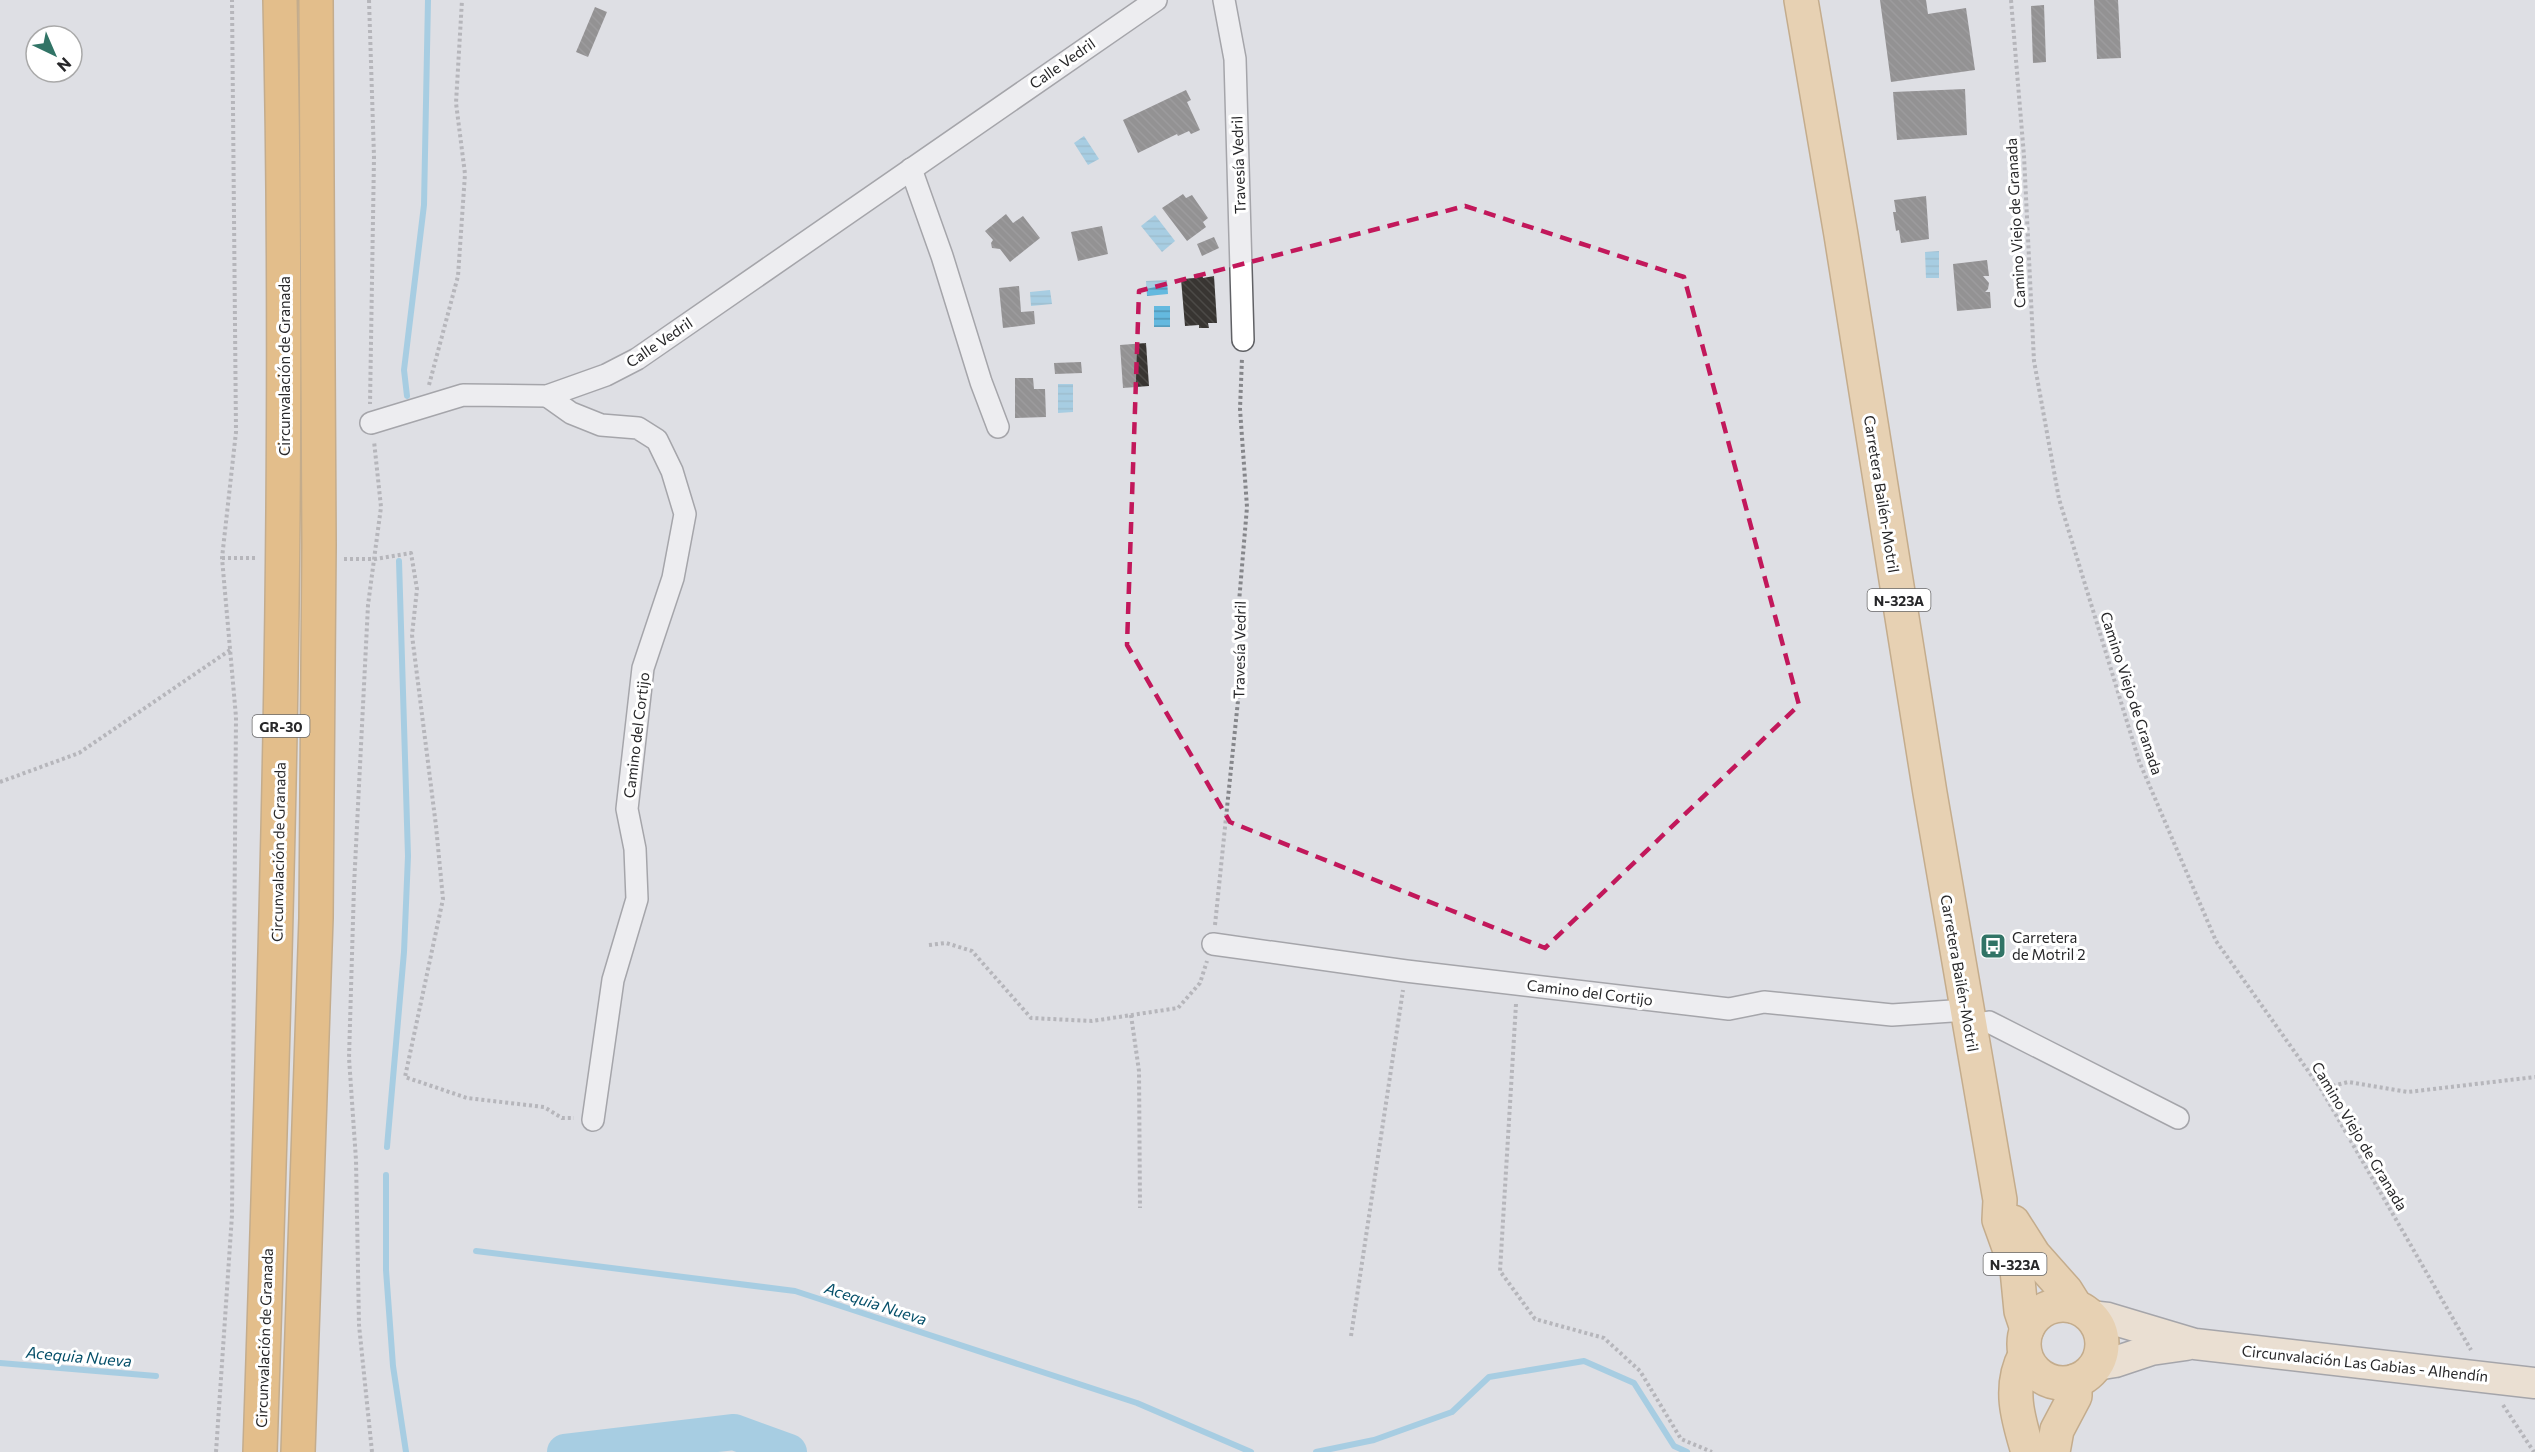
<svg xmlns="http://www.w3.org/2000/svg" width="2535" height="1452" font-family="Commissioner,sans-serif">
  <defs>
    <pattern id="water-rules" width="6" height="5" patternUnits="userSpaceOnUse" patternTransform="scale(1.5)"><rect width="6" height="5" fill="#64b9df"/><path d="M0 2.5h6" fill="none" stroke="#5296b5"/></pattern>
    <pattern id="building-back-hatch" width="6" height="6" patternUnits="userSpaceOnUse" patternTransform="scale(1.5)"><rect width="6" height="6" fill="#383532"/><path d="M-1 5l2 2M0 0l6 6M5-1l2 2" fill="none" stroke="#4c4a47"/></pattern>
  </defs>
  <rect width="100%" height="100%" fill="#dedfe4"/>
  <g fill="url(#water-rules)">
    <polygon points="1084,136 1099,159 1088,165 1074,143"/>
    <polygon points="1155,215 1175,241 1162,252 1141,226"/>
    <polygon points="1939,251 1939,278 1926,278 1925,252"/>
    <polygon points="1167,280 1168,294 1147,296 1146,281"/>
    <polygon points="1050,290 1052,304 1031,306 1030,292"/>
    <rect x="1154" y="306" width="16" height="21"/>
    <polygon points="1058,384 1073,384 1073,412 1058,413"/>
  </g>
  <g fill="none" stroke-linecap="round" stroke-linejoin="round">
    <g stroke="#64b9df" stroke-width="6">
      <polyline points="407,396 404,370 424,205 428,0"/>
      <polyline points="387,1147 404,952 408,856 399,561"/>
      <polyline points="386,1175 386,1270 393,1366 406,1452"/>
      <polyline points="476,1251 795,1291 1137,1403 1251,1452"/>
      <polyline points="0,1363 156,1376"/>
      <polyline points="1316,1452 1374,1440 1452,1412 1489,1377 1584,1361 1634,1383 1674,1446 1687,1452"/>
    </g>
    <polyline stroke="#64b9df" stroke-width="36" points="565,1452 734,1432 789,1452"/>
  </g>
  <g fill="url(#building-back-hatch)">
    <polygon points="1880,0 1926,0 1928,14 1966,8 1975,70 1891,82"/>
    <polygon points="2094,0 2118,0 2121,58 2097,59"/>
    <polygon points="2044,5 2046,62 2033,63 2031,6"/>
    <polygon points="595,7 607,12 588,57 576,52"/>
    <polygon points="1965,89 1967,135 1897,140 1893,92"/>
    <polygon points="1186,90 1191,100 1187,102 1200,130 1191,134 1189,131 1178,136 1177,134 1138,153 1123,120"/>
    <polygon points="1183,194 1186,198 1192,195 1208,218 1203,222 1206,227 1187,241 1162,208"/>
    <polygon points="1926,196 1929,239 1901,243 1899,230 1896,231 1893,212 1896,212 1894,200"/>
    <polygon points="1006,214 1013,223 1023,216 1040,238 1010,262 1000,249 992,248 991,243 993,240 985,231"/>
    <polygon points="1102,226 1108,254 1078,261 1071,232"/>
    <polygon points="1214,237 1219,248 1202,256 1197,244"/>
    <polygon points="1987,260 1989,276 1983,276 1989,283 1988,289 1985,292 1990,292 1991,308 1957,311 1953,264"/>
    <polygon points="1202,273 1203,278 1214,276 1217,323 1208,323 1209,328 1199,328 1199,325 1185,326 1181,279 1195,278 1194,274"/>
    <polygon points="1019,286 1021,312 1034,311 1035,324 1003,328 999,288"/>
    <polygon points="1146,343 1149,386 1123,388 1120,345"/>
    <polygon points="1081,362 1082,373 1055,374 1054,363"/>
    <polygon points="1015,378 1033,378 1034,389 1045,389 1046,417 1015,418"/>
  </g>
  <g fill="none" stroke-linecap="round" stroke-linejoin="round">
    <g stroke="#606165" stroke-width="24">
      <g id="street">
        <polyline points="1224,0 1235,59 1243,340"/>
        <polyline points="911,169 942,256 981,382 998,427"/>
        <polyline points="547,396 571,413 601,425 638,428 657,440 672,471 685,514 673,578 643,668 627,809 635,849 637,899 613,980 593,1120"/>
        <polyline points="371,423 463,395 547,396 606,375 637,359 1156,0"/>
        <polyline points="1213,944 1406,971 1729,1009 1764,1002 1892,1015 1967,1010"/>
        <polyline points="1970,1025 1989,1022 2178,1118"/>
      </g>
    </g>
    <g stroke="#606165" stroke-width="33">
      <g id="secondary">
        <polyline points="2090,1316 2108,1318 2195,1344 2535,1383"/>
        <polyline points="2096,1365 2115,1362 2151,1350 2186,1345"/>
      </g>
    </g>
    <g stroke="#a47023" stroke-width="36">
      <g id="primary">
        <polyline points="1801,0 1841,235 1930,793 2000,1200 1999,1220 2017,1270 2021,1311 2027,1329"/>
        <polyline points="2013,1222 2034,1255 2066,1291 2076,1307"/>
        <circle cx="2063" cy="1344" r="39"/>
        <path d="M2025 1355C2008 1387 2018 1419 2028 1452"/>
        <polyline points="2053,1452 2057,1430 2075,1396 2075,1381"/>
      </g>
    </g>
    <g stroke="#a47023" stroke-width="36">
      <g id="highway">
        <path d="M260 1452C276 968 291 484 280 0"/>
        <polyline points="298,1452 316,918 319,545 316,0"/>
      </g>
    </g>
    <g stroke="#85868a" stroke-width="4" stroke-dasharray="3 3" stroke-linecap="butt">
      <polyline points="369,0 374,157 370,404"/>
      <polyline points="2011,0 2024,156 2034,361 2059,499 2139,761 2216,941 2321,1089 2471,1350"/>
      <polyline points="429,385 458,276 465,174 456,103 462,0"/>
      <polyline points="222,558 257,558"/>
      <polyline points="344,559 375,559 411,553 417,589 412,635 436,826 443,899 405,1077 467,1098 544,1107 562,1118 574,1118"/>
      <polyline points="0,782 79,753 230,650"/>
      <polyline points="1215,925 1240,681 1239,602 1247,507 1240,409 1242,358"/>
      <polyline points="929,945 946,943 972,951 1031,1018 1092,1021 1178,1008 1200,983 1207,961"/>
      <polyline points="1516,1004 1500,1271 1535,1319 1604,1338 1640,1371 1681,1439 1712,1452"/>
      <polyline points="1131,1015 1139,1071 1140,1208"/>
      <polyline points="2321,1089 2348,1082 2408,1092 2535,1077"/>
      <polyline points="1351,1336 1403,990"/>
      <polyline points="2503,1405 2534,1452"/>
      <polyline points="216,1452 232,1215 236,717 222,558 236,432 232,0"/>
      <polyline points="372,1452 359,1325 356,1160 349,1058 354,886 368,605 381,507 374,441"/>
    </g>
    <use href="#street" stroke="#fff" stroke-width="21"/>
    <use href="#secondary" stroke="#f8e0bc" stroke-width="30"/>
    <use href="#primary" stroke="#f1c179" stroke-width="33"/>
    <use href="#highway" stroke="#e89820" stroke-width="33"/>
  </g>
  <path d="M0 0H2535V1452H0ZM1465 206 1684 277 1799 705 1545 948 1230 822 1127 645 1139 291Z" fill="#dedfe4" fill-opacity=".55" fill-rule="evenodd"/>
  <path fill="none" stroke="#c2185b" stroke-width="4.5" stroke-dasharray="12 8" stroke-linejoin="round" d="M1465 206 1684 277 1799 705 1545 948 1230 822 1127 645 1139 291Z"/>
  <defs>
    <g id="bus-square" transform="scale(1.35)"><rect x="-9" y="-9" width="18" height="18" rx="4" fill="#317466" stroke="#fff"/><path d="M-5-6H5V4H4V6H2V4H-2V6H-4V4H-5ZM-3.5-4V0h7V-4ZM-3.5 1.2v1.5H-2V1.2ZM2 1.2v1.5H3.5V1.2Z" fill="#fff"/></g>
  </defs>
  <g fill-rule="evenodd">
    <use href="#bus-square" x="1993" y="946"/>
  </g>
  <g text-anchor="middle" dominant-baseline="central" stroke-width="6" stroke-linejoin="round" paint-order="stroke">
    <g fill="#fff" stroke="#686869" stroke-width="1.5">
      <rect x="1867.5" y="589" width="63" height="22" rx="4.5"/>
      <rect x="252.5" y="715" width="57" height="22" rx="4.5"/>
      <rect x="1983.5" y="1253" width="63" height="22" rx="4.5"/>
    </g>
    <g font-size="14" font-weight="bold" fill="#272729">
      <text x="1899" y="600">N-323A</text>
      <text x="281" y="726">GR-30</text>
      <text x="2015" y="1264">N-323A</text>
    </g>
    <g font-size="15" fill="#272729" stroke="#fff">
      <text transform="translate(1062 63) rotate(-35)">Calle Vedril</text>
      <text transform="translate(1238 165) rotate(-92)">Travesía Vedril</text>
      <text transform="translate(2015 223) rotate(-93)">Camino Viejo de Granada</text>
      <text transform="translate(659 342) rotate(-34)">Calle Vedril</text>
      <text transform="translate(284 366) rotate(-90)">Circunvalación de Granada</text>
      <text transform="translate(1882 494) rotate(81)">Carretera Bailén-Motril</text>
      <text transform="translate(1239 650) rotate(-89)">Travesía Vedril</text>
      <text transform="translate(2132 693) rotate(72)">Camino Viejo de Granada</text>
      <text transform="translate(636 735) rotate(-83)">Camino del Cortijo</text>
      <text transform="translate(278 852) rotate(-89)">Circunvalación de Granada</text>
      <text transform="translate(1960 973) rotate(80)">Carretera Bailén-Motril</text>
      <text transform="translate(1590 992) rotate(7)">Camino del Cortijo</text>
      <text transform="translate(2360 1136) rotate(59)">Camino Viejo de Granada</text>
      <text transform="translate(264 1338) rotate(-88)">Circunvalación de Granada</text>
      <text transform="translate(2365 1363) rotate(6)">Circunvalación Las Gabias - Alhendín</text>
    </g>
    <g font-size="15" fill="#272729" stroke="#fff" text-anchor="start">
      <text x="2012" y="937">Carretera<tspan x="2012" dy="17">de Motril 2</tspan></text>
    </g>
    <g font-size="16" font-style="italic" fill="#054f69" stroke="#fff">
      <text transform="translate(876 1303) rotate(18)">Acequia Nueva</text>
      <text transform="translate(79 1356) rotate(5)">Acequia Nueva</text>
    </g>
  </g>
  <g transform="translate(54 54) rotate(136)"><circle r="28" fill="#ffffff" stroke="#a9a9a9" stroke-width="1.5"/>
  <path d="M0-4.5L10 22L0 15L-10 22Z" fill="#317466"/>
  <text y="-9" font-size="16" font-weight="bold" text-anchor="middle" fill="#272729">N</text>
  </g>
</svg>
